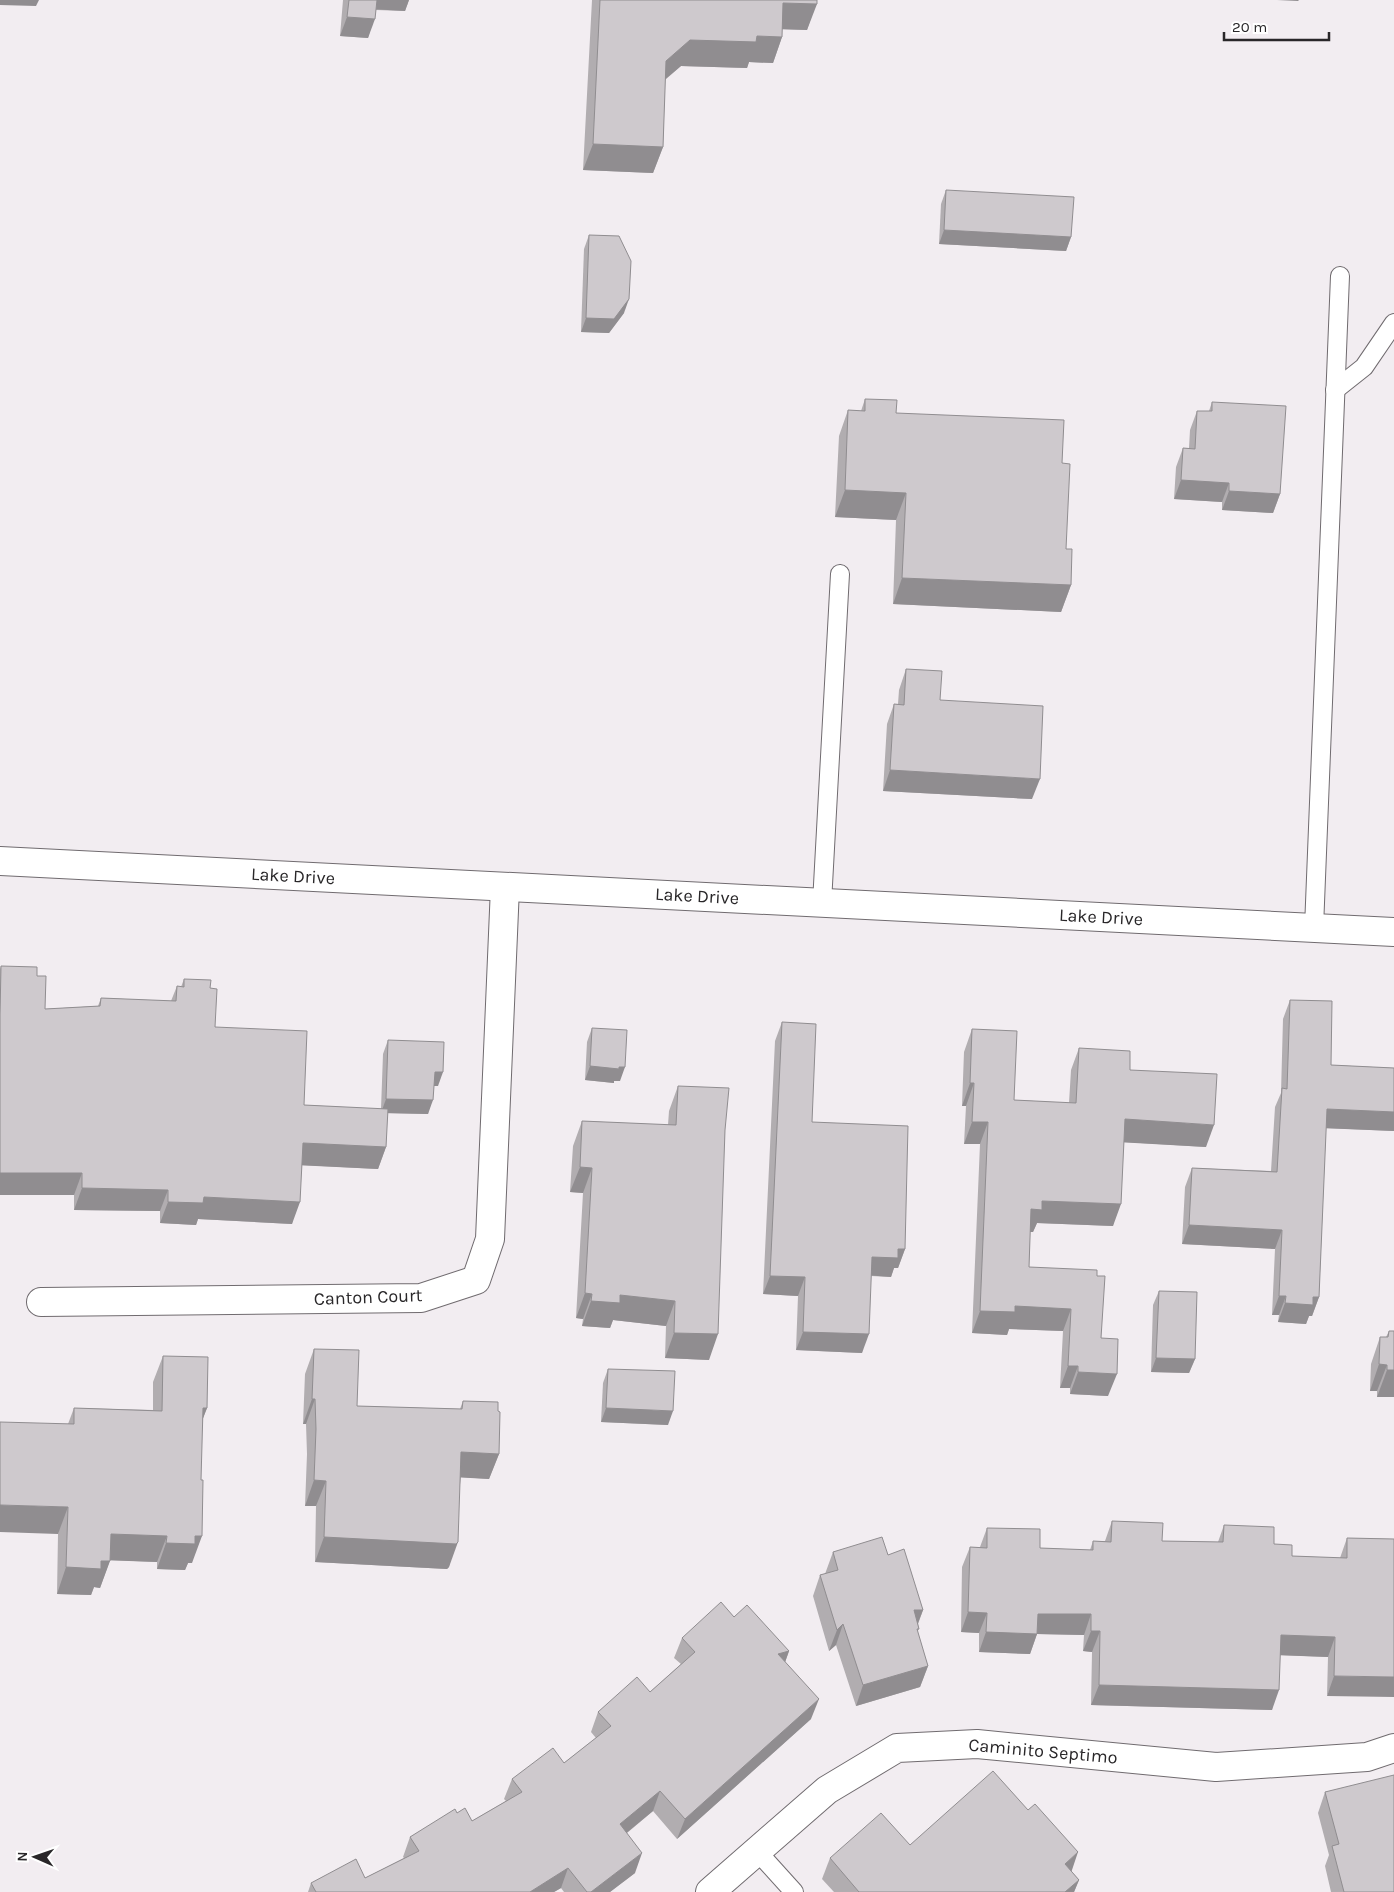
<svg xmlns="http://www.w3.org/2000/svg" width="1394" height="1892" font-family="Karla,sans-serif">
  <rect width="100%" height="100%" fill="#f2edf1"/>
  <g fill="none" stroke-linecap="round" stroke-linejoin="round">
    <g stroke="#706b6f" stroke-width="20">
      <g id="service">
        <polyline points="1335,390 1364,367 1394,323"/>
        <polyline points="822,903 840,574"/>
        <polyline points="1314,928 1340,276"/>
        <polyline points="757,1851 794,1892"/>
      </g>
    </g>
    <g stroke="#706b6f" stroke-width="30">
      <g id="minor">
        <polyline points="41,1302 421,1298 476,1280 490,1239 505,887"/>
        <polyline points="710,1892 827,1790 897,1748 977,1744 1216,1767 1367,1757 1394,1748"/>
      </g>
    </g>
    <g stroke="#706b6f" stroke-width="30">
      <polyline id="secondary" points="0,861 1394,932"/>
    </g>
    <use href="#service" stroke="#fff" stroke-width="18"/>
    <use href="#minor" stroke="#fff" stroke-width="28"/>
    <use href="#secondary" stroke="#fff" stroke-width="28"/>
  </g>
  <g fill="#b1adb0">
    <polygon points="343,0 409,0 405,11 376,10 368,38 340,36"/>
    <polygon points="592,0 817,0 807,30 782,29 782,37 773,63 749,62 747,68 681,66 665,80 663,147 653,173 583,170"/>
    <polygon points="946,190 1071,237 1066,251 939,244 941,204"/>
    <polygon points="589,235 624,313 609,333 581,332 584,249"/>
    <polygon points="865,399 896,413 1062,463 1066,549 1071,585 1061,612 893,604 896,520 835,517 839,436 848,410 861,411"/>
    <polygon points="1212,402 1280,494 1273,513 1222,510 1222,502 1174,499 1176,467 1183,448 1189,448 1190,430 1197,411 1209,411"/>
    <polygon points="906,669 940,700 1032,799 883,791 887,724 894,704 898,704 899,690"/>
    <polygon points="1,966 37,976 45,1009 98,1006 101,998 171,1001 177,986 181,987 184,979 210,988 215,1027 304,1105 381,1109 383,1054 388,1040 438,1086 434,1086 428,1114 387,1113 386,1147 378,1169 302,1165 292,1224 198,1219 196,1225 160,1223 160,1211 74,1210 74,1195 0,1195 0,969"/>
    <polygon points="1290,1000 1331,1065 1394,1068 1394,1131 1326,1128 1319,1297 1312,1316 1309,1316 1306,1324 1278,1322 1279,1315 1272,1315 1275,1249 1182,1244 1185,1187 1192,1168 1271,1171 1275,1107 1281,1093 1283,1019"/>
    <polygon points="782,1022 812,1122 905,1249 898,1268 894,1268 891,1277 871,1276 862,1353 796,1350 798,1296 763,1294 775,1041"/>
    <polygon points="592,1028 620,1081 614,1081 614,1083 585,1080 587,1042"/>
    <polygon points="972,1029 1014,1100 1069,1103 1071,1070 1079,1048 1130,1070 1206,1147 1124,1142 1113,1226 1037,1223 1033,1232 1030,1232 1029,1267 1097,1276 1101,1338 1108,1396 1070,1394 1070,1388 1060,1388 1063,1331 1009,1329 1007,1335 972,1333 980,1144 964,1144 966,1106 962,1106 964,1052"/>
    <polygon points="678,1086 725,1130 709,1360 665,1358 666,1326 613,1320 610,1328 582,1326 583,1319 576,1318 583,1193 570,1192 573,1146 582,1121 668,1125 669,1111"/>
    <polygon points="1159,1291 1195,1359 1189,1373 1151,1372 1153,1305"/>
    <polygon points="1389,1331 1394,1397 1377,1397 1377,1391 1370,1391 1371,1364 1380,1337 1386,1337"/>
    <polygon points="314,1349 357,1406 460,1409 463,1401 498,1411 499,1454 489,1479 461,1477 449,1567 447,1569 315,1562 316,1506 305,1506 307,1454 306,1424 303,1424 305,1374"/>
    <polygon points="163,1356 207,1408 203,1418 192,1563 188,1563 185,1570 157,1569 157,1562 110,1560 100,1588 94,1587 91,1595 57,1594 58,1534 68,1424 74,1408 153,1410 153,1382"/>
    <polygon points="608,1369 668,1425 601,1422 603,1383"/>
    <polygon points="1112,1521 1162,1541 1218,1542 1224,1525 1274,1544 1292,1556 1340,1558 1347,1538 1394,1539 1327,1696 1328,1657 1280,1655 1272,1710 1091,1705 1092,1652 1083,1651 1084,1635 1037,1634 1030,1654 979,1652 979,1633 961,1632 962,1567 970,1547 980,1547 987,1528 1040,1548 1090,1550 1093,1541 1105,1541"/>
    <polygon points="833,1552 888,1555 923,1610 918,1624 919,1629 917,1632 928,1666 920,1687 856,1706 836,1645 829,1651 813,1596 820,1575 825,1574"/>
    <polygon points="734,1617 789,1651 785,1662 811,1719 677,1839 653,1811 627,1833 635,1873 610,1892 564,1892 561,1888 554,1892 308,1892 311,1883 365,1878 404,1858 403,1857 410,1837 457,1813 472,1821 506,1801 504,1799 512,1779 564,1763 596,1738 591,1732 598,1712 650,1692 681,1664 674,1658 682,1638"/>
    <polygon points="1325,1792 1394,1892 1331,1892 1325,1866 1329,1855 1318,1813"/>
    <polygon points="910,1845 1071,1871 1079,1880 1074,1892 834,1892 822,1879 830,1858"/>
  </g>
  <g fill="#908d90">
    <polygon points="0,0 39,0 36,6 0,5"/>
    <polygon points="374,0 409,0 405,11 370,9"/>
    <polygon points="1277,0 1299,0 1298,1"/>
    <polygon points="783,3 817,4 807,30 774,29"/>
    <polygon points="347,17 375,19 368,38 340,36"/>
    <polygon points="757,36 782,37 773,63 749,62 747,68 681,66 656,87 666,61 690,40"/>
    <polygon points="593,144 663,147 653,173 583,170"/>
    <polygon points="944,230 1071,237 1066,251 939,244"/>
    <polygon points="629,299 624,313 609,333 581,332 586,318"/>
    <polygon points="1181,480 1229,483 1222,502 1174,499"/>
    <polygon points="845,490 906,493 896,520 835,517"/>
    <polygon points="1229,491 1280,494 1273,513 1222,510"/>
    <polygon points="902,578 1071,585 1061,612 893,604"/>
    <polygon points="890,770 1040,779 1032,799 883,791"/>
    <polygon points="590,1066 619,1067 625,1067 620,1081 614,1081 614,1083 585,1080"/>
    <polygon points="435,1072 443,1072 438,1086 430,1086"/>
    <polygon points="970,1083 974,1083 966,1106 962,1106"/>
    <polygon points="386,1099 433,1100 428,1114 381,1113"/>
    <polygon points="1327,1109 1394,1112 1394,1131 1320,1128"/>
    <polygon points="1125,1119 1214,1125 1206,1147 1117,1142"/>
    <polygon points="972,1122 988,1122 980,1144 964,1144"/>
    <polygon points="303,1143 386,1147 378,1169 295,1165"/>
    <polygon points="580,1167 592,1168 583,1193 570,1192"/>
    <polygon points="0,1173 82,1173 74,1195 0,1195"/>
    <polygon points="82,1188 168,1190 160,1211 74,1210"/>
    <polygon points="204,1197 300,1202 292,1224 198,1219 196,1225 160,1223 168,1202"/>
    <polygon points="1042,1201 1121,1204 1113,1226 1037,1223 1033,1232 1023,1232 1031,1209"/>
    <polygon points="1189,1225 1282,1230 1275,1249 1182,1244"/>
    <polygon points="898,1249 905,1249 898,1268 894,1268 891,1277 865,1275 872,1257"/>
    <polygon points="770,1276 805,1277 798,1296 763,1294"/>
    <polygon points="585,1293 592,1294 583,1319 576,1318"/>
    <polygon points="620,1295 675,1301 666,1326 613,1320 610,1328 582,1326 591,1301"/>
    <polygon points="1279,1296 1286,1296 1279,1315 1272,1315"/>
    <polygon points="1313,1297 1319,1297 1312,1316 1309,1316 1306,1324 1278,1322 1285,1303"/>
    <polygon points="1015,1306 1071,1309 1063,1331 1009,1329 1007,1335 972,1333 980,1311"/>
    <polygon points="803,1332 869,1334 862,1353 796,1350"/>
    <polygon points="674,1333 718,1334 709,1360 665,1358"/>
    <polygon points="1156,1358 1195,1359 1189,1373 1151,1372"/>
    <polygon points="1379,1364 1387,1365 1377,1391 1370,1391"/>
    <polygon points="1068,1366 1078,1366 1070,1388 1060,1388"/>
    <polygon points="1387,1370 1394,1370 1394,1397 1377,1397"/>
    <polygon points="1078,1372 1117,1374 1108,1396 1070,1394"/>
    <polygon points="312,1399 315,1399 306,1424 303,1424"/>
    <polygon points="203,1408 207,1408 197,1434"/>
    <polygon points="606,1408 673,1411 668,1425 601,1422"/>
    <polygon points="461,1452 499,1454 489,1479 452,1477"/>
    <polygon points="314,1480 326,1481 316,1506 305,1506"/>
    <polygon points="0,1505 68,1507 58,1534 0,1532"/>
    <polygon points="111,1534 167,1536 157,1562 101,1560"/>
    <polygon points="195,1536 202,1536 192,1563 188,1563 185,1570 157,1569 166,1543"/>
    <polygon points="324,1537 458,1542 449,1567 447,1569 315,1562"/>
    <polygon points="101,1561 110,1561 100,1588 94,1587 91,1595 57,1594 66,1567"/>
    <polygon points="914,1610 923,1610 915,1631"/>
    <polygon points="968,1612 987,1613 979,1633 961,1632"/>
    <polygon points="1038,1614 1091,1614 1084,1635 1037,1634 1030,1654 979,1652 986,1632"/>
    <polygon points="843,1624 836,1645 829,1651 837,1630"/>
    <polygon points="1091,1631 1100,1631 1092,1652 1083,1651"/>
    <polygon points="1281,1635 1335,1637 1328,1657 1274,1655"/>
    <polygon points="789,1651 782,1671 778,1654"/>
    <polygon points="928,1666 920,1687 856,1706 863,1685"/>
    <polygon points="1334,1676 1394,1677 1394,1697 1327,1696"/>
    <polygon points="1099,1685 1279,1690 1272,1710 1091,1705"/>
    <polygon points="819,1699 811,1719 677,1839 685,1819"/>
    <polygon points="660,1791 653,1811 613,1844 620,1824"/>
    <polygon points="1078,1852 1071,1873 1065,1864"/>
    <polygon points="642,1853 635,1873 610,1892 591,1892"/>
    <polygon points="568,1868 561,1888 554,1892 530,1892"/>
    <polygon points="1079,1880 1074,1892 1065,1892"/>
  </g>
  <g fill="#cec9cd" stroke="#908d90">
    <polygon points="349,0 377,0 375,19 347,17"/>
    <polygon points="600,0 817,0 817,4 783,3 782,37 757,36 756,42 690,40 666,61 663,147 593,144"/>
    <polygon points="946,190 1074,197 1071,237 944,230"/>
    <polygon points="589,235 619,236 631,261 629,299 614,319 586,318"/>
    <polygon points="865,399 897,400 896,413 1064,420 1062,463 1070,464 1066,549 1072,549 1071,585 902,578 906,493 845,490 848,410 865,411"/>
    <polygon points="1212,402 1286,406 1280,494 1229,491 1229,483 1181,480 1183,448 1195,449 1197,411 1212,411"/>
    <polygon points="906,669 942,671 940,700 1043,706 1040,779 890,770 894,704 904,705"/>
    <polygon points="1,966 37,967 37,976 46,976 45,1009 100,1006 101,998 176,1001 177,986 184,987 184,979 211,980 210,988 217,989 215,1027 307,1031 304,1105 388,1109 386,1147 303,1143 300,1202 204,1197 203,1203 168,1202 168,1190 82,1188 82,1173 0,1173 0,1014"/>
    <polygon points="1290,1000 1332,1001 1331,1065 1394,1068 1394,1112 1327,1109 1319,1297 1313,1297 1313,1305 1285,1303 1286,1296 1279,1296 1282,1230 1189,1225 1192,1168 1277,1172 1282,1088 1287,1089"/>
    <polygon points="782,1022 816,1024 812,1122 908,1126 905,1249 898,1249 898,1258 872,1257 869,1334 803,1332 805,1277 770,1276"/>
    <polygon points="592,1028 627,1030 625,1067 619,1067 619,1069 590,1066"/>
    <polygon points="972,1029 1017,1031 1014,1100 1076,1103 1079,1048 1130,1051 1130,1070 1217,1074 1214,1125 1125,1119 1121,1204 1042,1201 1042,1210 1031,1209 1029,1267 1097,1270 1097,1276 1105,1276 1101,1338 1118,1339 1117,1374 1078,1372 1078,1366 1068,1366 1071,1309 1015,1306 1015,1312 980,1311 988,1122 972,1122 974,1083 970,1083"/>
    <polygon points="388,1040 444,1042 443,1072 435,1072 433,1100 386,1099"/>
    <polygon points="678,1086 729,1088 725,1130 718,1334 674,1333 675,1301 620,1295 620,1303 591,1301 592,1294 585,1293 592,1168 580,1167 582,1121 676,1125"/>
    <polygon points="1159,1291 1197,1292 1195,1359 1156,1358"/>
    <polygon points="1389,1331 1394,1331 1394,1370 1387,1370 1387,1365 1379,1364 1380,1337 1388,1337"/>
    <polygon points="314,1349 359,1350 357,1406 462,1409 463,1401 498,1402 498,1411 500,1412 499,1454 461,1452 458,1542 456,1544 324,1537 326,1481 314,1480 316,1429 315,1399 312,1399"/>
    <polygon points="163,1356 208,1357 207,1408 203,1408 201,1480 203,1480 202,1536 195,1536 195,1544 166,1543 167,1536 111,1534 110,1561 101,1561 101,1569 66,1567 68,1507 0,1505 0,1422 74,1424 74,1408 162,1411"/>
    <polygon points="608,1369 675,1371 673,1411 606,1408"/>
    <polygon points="1112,1521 1163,1523 1162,1541 1223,1542 1224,1525 1274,1527 1274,1544 1292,1545 1292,1556 1347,1558 1347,1538 1394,1539 1394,1677 1334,1676 1335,1637 1281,1635 1279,1690 1099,1685 1100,1631 1091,1631 1091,1614 1038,1614 1037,1634 986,1632 987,1613 968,1612 970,1547 987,1548 987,1528 1040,1529 1040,1548 1093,1550 1093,1541 1111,1542"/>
    <polygon points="882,1537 888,1555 904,1549 923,1610 914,1610 919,1629 917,1629 928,1666 863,1685 843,1624 837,1630 820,1575 838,1570 833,1552"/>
    <polygon points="721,1602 734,1617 747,1605 789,1651 778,1654 819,1699 685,1819 660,1791 620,1824 642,1853 591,1892 587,1892 568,1868 530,1892 316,1892 311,1883 356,1859 365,1878 419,1851 410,1837 455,1809 457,1813 465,1808 472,1821 522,1792 512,1779 553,1748 564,1763 611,1726 598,1712 637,1677 650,1692 695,1652 682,1638"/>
    <polygon points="993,1771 1028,1810 1035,1804 1078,1852 1065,1864 1079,1880 1065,1892 859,1892 830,1858 881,1813 910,1845"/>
    <polygon points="1394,1775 1394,1892 1344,1892 1332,1846 1339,1844 1325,1792"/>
  </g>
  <g text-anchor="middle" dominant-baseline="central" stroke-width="4.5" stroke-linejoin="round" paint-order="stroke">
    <g font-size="18" fill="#292729" stroke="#fff">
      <text transform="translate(293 876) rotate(3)">Lake Drive</text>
      <text transform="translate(697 896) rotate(3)">Lake Drive</text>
      <text transform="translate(1101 917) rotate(3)">Lake Drive</text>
      <text transform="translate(368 1297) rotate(-2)">Canton Court</text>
      <text transform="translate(1043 1751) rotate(5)">Caminito Septimo</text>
    </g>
  </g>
  <g transform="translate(35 1857) rotate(272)" stroke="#ffffff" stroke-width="4" paint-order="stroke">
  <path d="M0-4L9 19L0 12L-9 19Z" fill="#292729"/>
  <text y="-8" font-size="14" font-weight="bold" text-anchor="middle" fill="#292729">N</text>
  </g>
  <path d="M1224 32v8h105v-8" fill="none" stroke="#292729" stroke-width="2.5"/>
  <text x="1232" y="32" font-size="15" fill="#292729" stroke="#ffffff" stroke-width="4" paint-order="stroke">20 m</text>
</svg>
